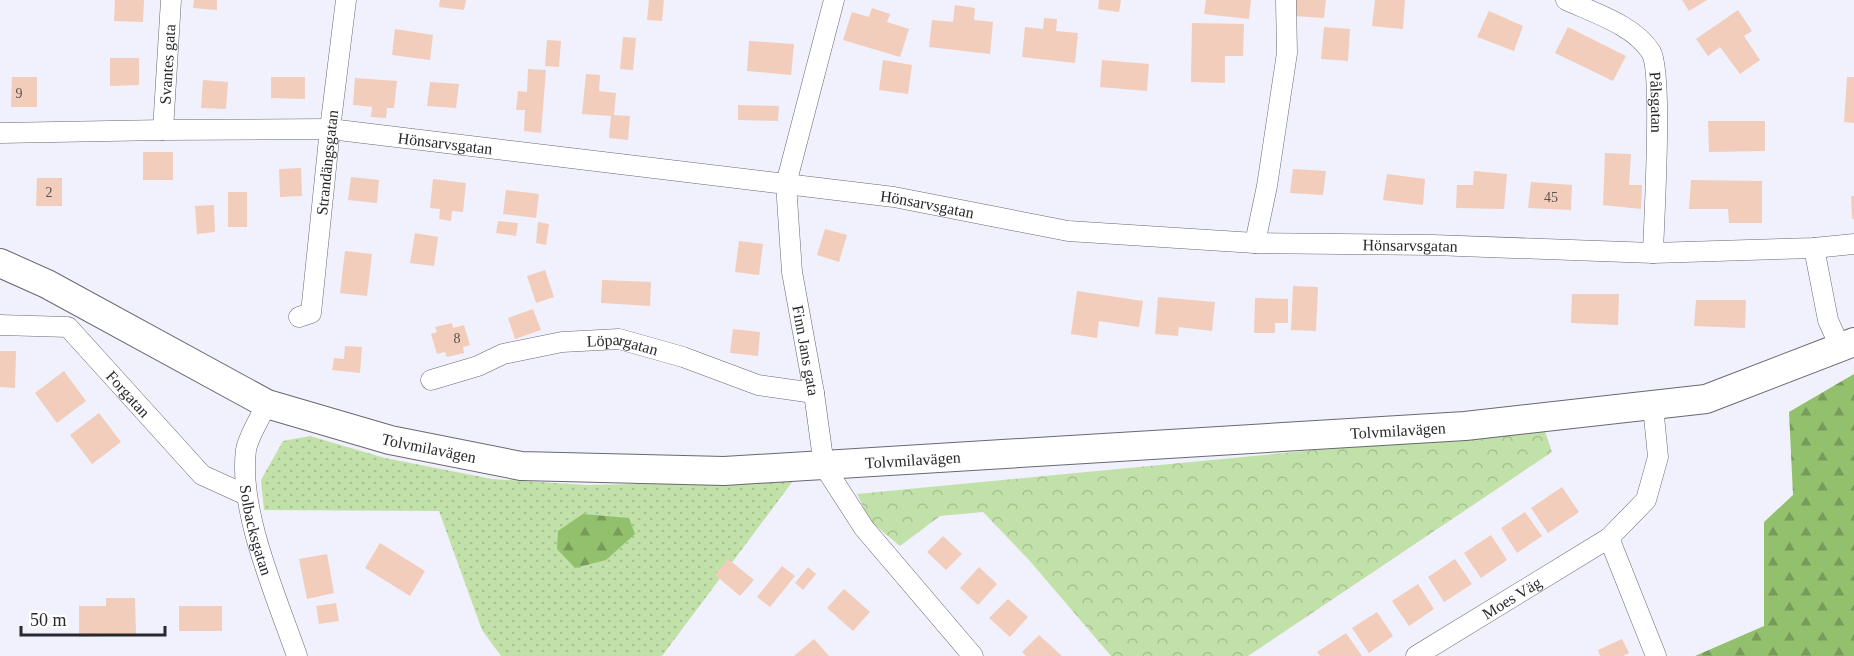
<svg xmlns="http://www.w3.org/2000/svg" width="1854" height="656" font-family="'Times New Roman',serif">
  <defs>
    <pattern id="grass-dots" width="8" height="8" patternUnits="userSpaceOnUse" patternTransform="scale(1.5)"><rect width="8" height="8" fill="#c1e1a9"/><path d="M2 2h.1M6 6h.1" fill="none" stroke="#a6c192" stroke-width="1.8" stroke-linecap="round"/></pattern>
    <pattern id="forest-firs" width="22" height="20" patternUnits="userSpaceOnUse" patternTransform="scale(1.5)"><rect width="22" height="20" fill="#92c06d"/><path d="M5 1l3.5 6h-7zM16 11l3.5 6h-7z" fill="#779c5a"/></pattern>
    <pattern id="park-crowns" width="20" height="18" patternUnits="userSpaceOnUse" patternTransform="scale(1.5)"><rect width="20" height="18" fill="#c1e1a9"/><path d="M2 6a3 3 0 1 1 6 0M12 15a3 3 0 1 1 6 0" fill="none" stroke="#a6c192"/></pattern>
  </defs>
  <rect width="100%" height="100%" fill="#f0f1fc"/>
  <polygon fill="url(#grass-dots)" points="310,436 385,458 492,479 587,485 793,481 662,656 501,656 482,630 439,511 264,510 261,480 283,441"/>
  <g fill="url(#forest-firs)">
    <polygon points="1854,374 1854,656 1695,656 1764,626 1764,522 1793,495 1789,412"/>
    <polygon points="583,514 629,518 635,534 606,560 575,568 557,549 558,531"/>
  </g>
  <polygon fill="url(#park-crowns)" points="1544,428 1552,452 1248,656 1111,656 1029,560 983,512 940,516 900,546 870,521 857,494"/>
  <g fill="#f2cdbb">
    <polygon points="115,0 144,0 143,22 114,21"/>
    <polygon points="194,0 217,0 217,10 193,8"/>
    <polygon points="440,0 466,0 464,10 439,7"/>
    <polygon points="649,0 664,0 662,21 647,20"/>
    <polygon points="1099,0 1121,0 1119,12 1098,9"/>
    <polygon points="1206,0 1251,0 1249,19 1204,14"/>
    <polygon points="1296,0 1326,0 1324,18 1294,16"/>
    <polygon points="1375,0 1405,0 1403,29 1372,26"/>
    <polygon points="1682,0 1707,0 1689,11"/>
    <polygon points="955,5 975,8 974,20 993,22 990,54 929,47 932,20 953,22"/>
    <polygon points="872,8 890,14 887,22 909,29 900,57 843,40 852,12 869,17"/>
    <polygon points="1738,10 1752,31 1744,36 1760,60 1740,74 1720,47 1708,56 1696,39"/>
    <polygon points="1489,11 1523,26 1514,51 1477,37"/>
    <polygon points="1044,18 1057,19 1056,31 1078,33 1075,63 1022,57 1025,27 1043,29"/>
    <polygon points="1192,23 1244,24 1243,56 1225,56 1225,83 1191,82"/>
    <polygon points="1324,27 1350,29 1348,61 1321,59"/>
    <polygon points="1568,27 1626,56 1613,81 1555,53"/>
    <polygon points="395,29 433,35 430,60 392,55"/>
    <polygon points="623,37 636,38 633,70 620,69"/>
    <polygon points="547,40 561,41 559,67 545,66"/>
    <polygon points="749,41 794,44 791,75 747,71"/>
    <polygon points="110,58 139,58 139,85 110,86"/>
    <polygon points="883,60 912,65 908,94 879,90"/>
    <polygon points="1102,60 1149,64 1147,91 1100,87"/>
    <polygon points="528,69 546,70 541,133 524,131 525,110 516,110 518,91 527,92"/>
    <polygon points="586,74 600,75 599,91 616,93 614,115 630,116 628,140 609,138 611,116 582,114"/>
    <polygon points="12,77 37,77 37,107 11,107"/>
    <polygon points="271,77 305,77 305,99 271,98"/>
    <polygon points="1847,77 1854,77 1854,123 1844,122"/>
    <polygon points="355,78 397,81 394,108 387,108 386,118 371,117 372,107 353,105"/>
    <polygon points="203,80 228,82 226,109 201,108"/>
    <polygon points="430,82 459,84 456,108 427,106"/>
    <polygon points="738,105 779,106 778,121 738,120"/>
    <polygon points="1708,121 1765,121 1765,151 1709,152"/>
    <rect x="143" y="152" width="30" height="28"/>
    <polygon points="1605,153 1631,154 1629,185 1642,185 1641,209 1603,205"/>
    <polygon points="301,168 302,196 280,197 279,169"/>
    <polygon points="1293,169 1326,171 1323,195 1290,193"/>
    <polygon points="1474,171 1507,174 1504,209 1456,208 1457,185 1473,185"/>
    <polygon points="1387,174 1425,179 1423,205 1383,200"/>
    <polygon points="351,177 379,180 377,203 348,200"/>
    <polygon points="37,178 62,178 62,206 36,206"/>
    <polygon points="433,179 466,183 463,212 452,211 451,221 439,219 440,209 430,208"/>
    <polygon points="1691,180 1762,181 1762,223 1729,223 1728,209 1689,209"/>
    <polygon points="1531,182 1572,185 1571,210 1528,208"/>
    <polygon points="506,190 539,194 536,218 503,214"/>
    <rect x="228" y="192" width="19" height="35"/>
    <polygon points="1851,196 1854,196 1854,219 1852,219"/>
    <polygon points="214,205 215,232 197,234 195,206"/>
    <polygon points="498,221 518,223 516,236 496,233"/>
    <polygon points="538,222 549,224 546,245 536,243"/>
    <polygon points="825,229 847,235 839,262 817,255"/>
    <polygon points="415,233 438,237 434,266 410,263"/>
    <polygon points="739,241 763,244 759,275 735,272"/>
    <polygon points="345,251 372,254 367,296 340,293"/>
    <polygon points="545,270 554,297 536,303 527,276"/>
    <polygon points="602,280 651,282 650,306 601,303"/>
    <polygon points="1293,286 1318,287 1316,331 1291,330"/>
    <polygon points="1077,291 1143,301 1139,327 1099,321 1097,338 1071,334"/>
    <polygon points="1572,294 1619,294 1618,325 1571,323"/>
    <polygon points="1158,297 1215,302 1212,331 1179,327 1178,336 1155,334"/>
    <polygon points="1255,298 1288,299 1288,323 1275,323 1275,333 1254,333"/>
    <polygon points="1696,300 1746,300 1745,328 1694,326"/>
    <polygon points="533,309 541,330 515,339 508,318"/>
    <polygon points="452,323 453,328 464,325 470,345 463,347 464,353 447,357 445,352 437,354 431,334 437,332 435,327"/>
    <polygon points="733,329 760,332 758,356 730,353"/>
    <polygon points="345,346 362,347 360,373 332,370 334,358 344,359"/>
    <polygon points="0,351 16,351 15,388 0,387"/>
    <polygon points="64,371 86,401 57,423 35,393"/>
    <polygon points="99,413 121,442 92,464 70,435"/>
    <polygon points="1562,487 1579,512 1548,533 1531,508"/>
    <polygon points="1525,512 1542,536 1517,553 1501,528"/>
    <polygon points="1491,535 1507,560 1481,578 1464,553"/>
    <polygon points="943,536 962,554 946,570 927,552"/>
    <polygon points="380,543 425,571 410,596 365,568"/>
    <polygon points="327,554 334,593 307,599 299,559"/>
    <polygon points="728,559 754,580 740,596 715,575"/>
    <polygon points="1455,559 1472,584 1444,602 1428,577"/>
    <polygon points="782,566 795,576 770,607 757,597"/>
    <polygon points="808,567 816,574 803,590 795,583"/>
    <polygon points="979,567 997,584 978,605 960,588"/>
    <polygon points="1418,584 1434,609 1409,626 1392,601"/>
    <polygon points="844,589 870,612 853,631 827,608"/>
    <polygon points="106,598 135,598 136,635 79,637 79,606 106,606"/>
    <polygon points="1008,599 1028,617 1010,637 989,618"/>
    <polygon points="336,603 339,621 319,624 316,606"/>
    <rect x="179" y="606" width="43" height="25"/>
    <polygon points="1377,612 1393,636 1369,653 1352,628"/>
    <polygon points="1346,633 1362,656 1320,656 1317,652"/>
    <polygon points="1039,635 1062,656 1026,656 1022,652"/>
    <polygon points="814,639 829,656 794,656"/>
    <polygon points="1622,639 1629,653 1623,656 1600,656 1598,650"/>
  </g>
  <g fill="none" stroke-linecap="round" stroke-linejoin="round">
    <g stroke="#686872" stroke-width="21">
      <g id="street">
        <path id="s1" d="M834 0 786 184 792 272 814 393 824 466 864 528 973 656"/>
        <path id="s2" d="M1566 0C1594 13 1634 25 1651 52 1663 72 1654 220 1653 253"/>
        <path id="s3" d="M163 130 171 0"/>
        <path id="s4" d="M0 133 163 130 330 129 894 197 1068 231 1255 243 1433 245 1653 253 1814 248 1854 244"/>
        <polyline points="1255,243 1267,186 1287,53 1286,0"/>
        <polyline points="1814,248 1828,320 1840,347"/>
        <path id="s5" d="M299 317 311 313 330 129 346 0"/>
        <path id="s6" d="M0 325 68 327 202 475 246 495"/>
        <path id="s7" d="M431 380 478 366 503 354 562 342 619 339 683 357 758 385 814 393"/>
        <path id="s8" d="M267 404C261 416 248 437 246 450 238 511 277 598 297 656"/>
        <polyline points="1609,538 1656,656"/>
        <path id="s9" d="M1416 656 1609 538 1646 500 1658 457 1653 406"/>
      </g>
    </g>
    <g stroke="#686872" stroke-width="30">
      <g id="secondary">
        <path id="s10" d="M0 263 47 284 267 404 390 440 521 466 724 471 1465 426 1706 399 1854 342"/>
      </g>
    </g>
    <use href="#street" stroke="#fff" stroke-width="20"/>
    <use href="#secondary" stroke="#fff" stroke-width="28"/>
  </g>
  <g text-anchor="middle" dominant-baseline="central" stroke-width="5" stroke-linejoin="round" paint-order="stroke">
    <g font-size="14" fill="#5b5250">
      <text x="19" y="93">9</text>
      <text x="49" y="192">2</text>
      <text x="1551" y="197">45</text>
      <text x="457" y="338">8</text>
    </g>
    <g font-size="16" fill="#29292d" stroke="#fff">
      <text stroke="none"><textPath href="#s3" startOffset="66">Svantes gata</textPath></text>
      <text stroke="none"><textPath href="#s2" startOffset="152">Pålsgatan</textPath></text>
      <text stroke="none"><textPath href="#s4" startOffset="446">Hönsarvsgatan</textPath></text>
      <text stroke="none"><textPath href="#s5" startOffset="164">Strandängsgatan</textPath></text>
      <text stroke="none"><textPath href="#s4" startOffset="932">Hönsarvsgatan</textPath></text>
      <text stroke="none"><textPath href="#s4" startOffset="1418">Hönsarvsgatan</textPath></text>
      <text stroke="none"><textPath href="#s7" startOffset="198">Löpargatan</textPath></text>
      <text stroke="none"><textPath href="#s1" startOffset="358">Finn Jans gata</textPath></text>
      <text stroke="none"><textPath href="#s6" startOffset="158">Forgatan</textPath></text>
      <text stroke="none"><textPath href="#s10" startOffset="1442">Tolvmilavägen</textPath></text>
      <text stroke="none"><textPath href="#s10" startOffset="470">Tolvmilavägen</textPath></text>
      <text stroke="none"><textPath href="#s10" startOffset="956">Tolvmilavägen</textPath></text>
      <text stroke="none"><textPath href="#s8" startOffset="132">Solbacksgatan</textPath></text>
      <text stroke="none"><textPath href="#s9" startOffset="112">Moes Väg</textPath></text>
    </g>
  </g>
  <path d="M21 626v9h144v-9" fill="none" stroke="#29292d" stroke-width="3"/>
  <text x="30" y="626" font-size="18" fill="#29292d" stroke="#ffffff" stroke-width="4.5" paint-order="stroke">50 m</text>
</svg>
